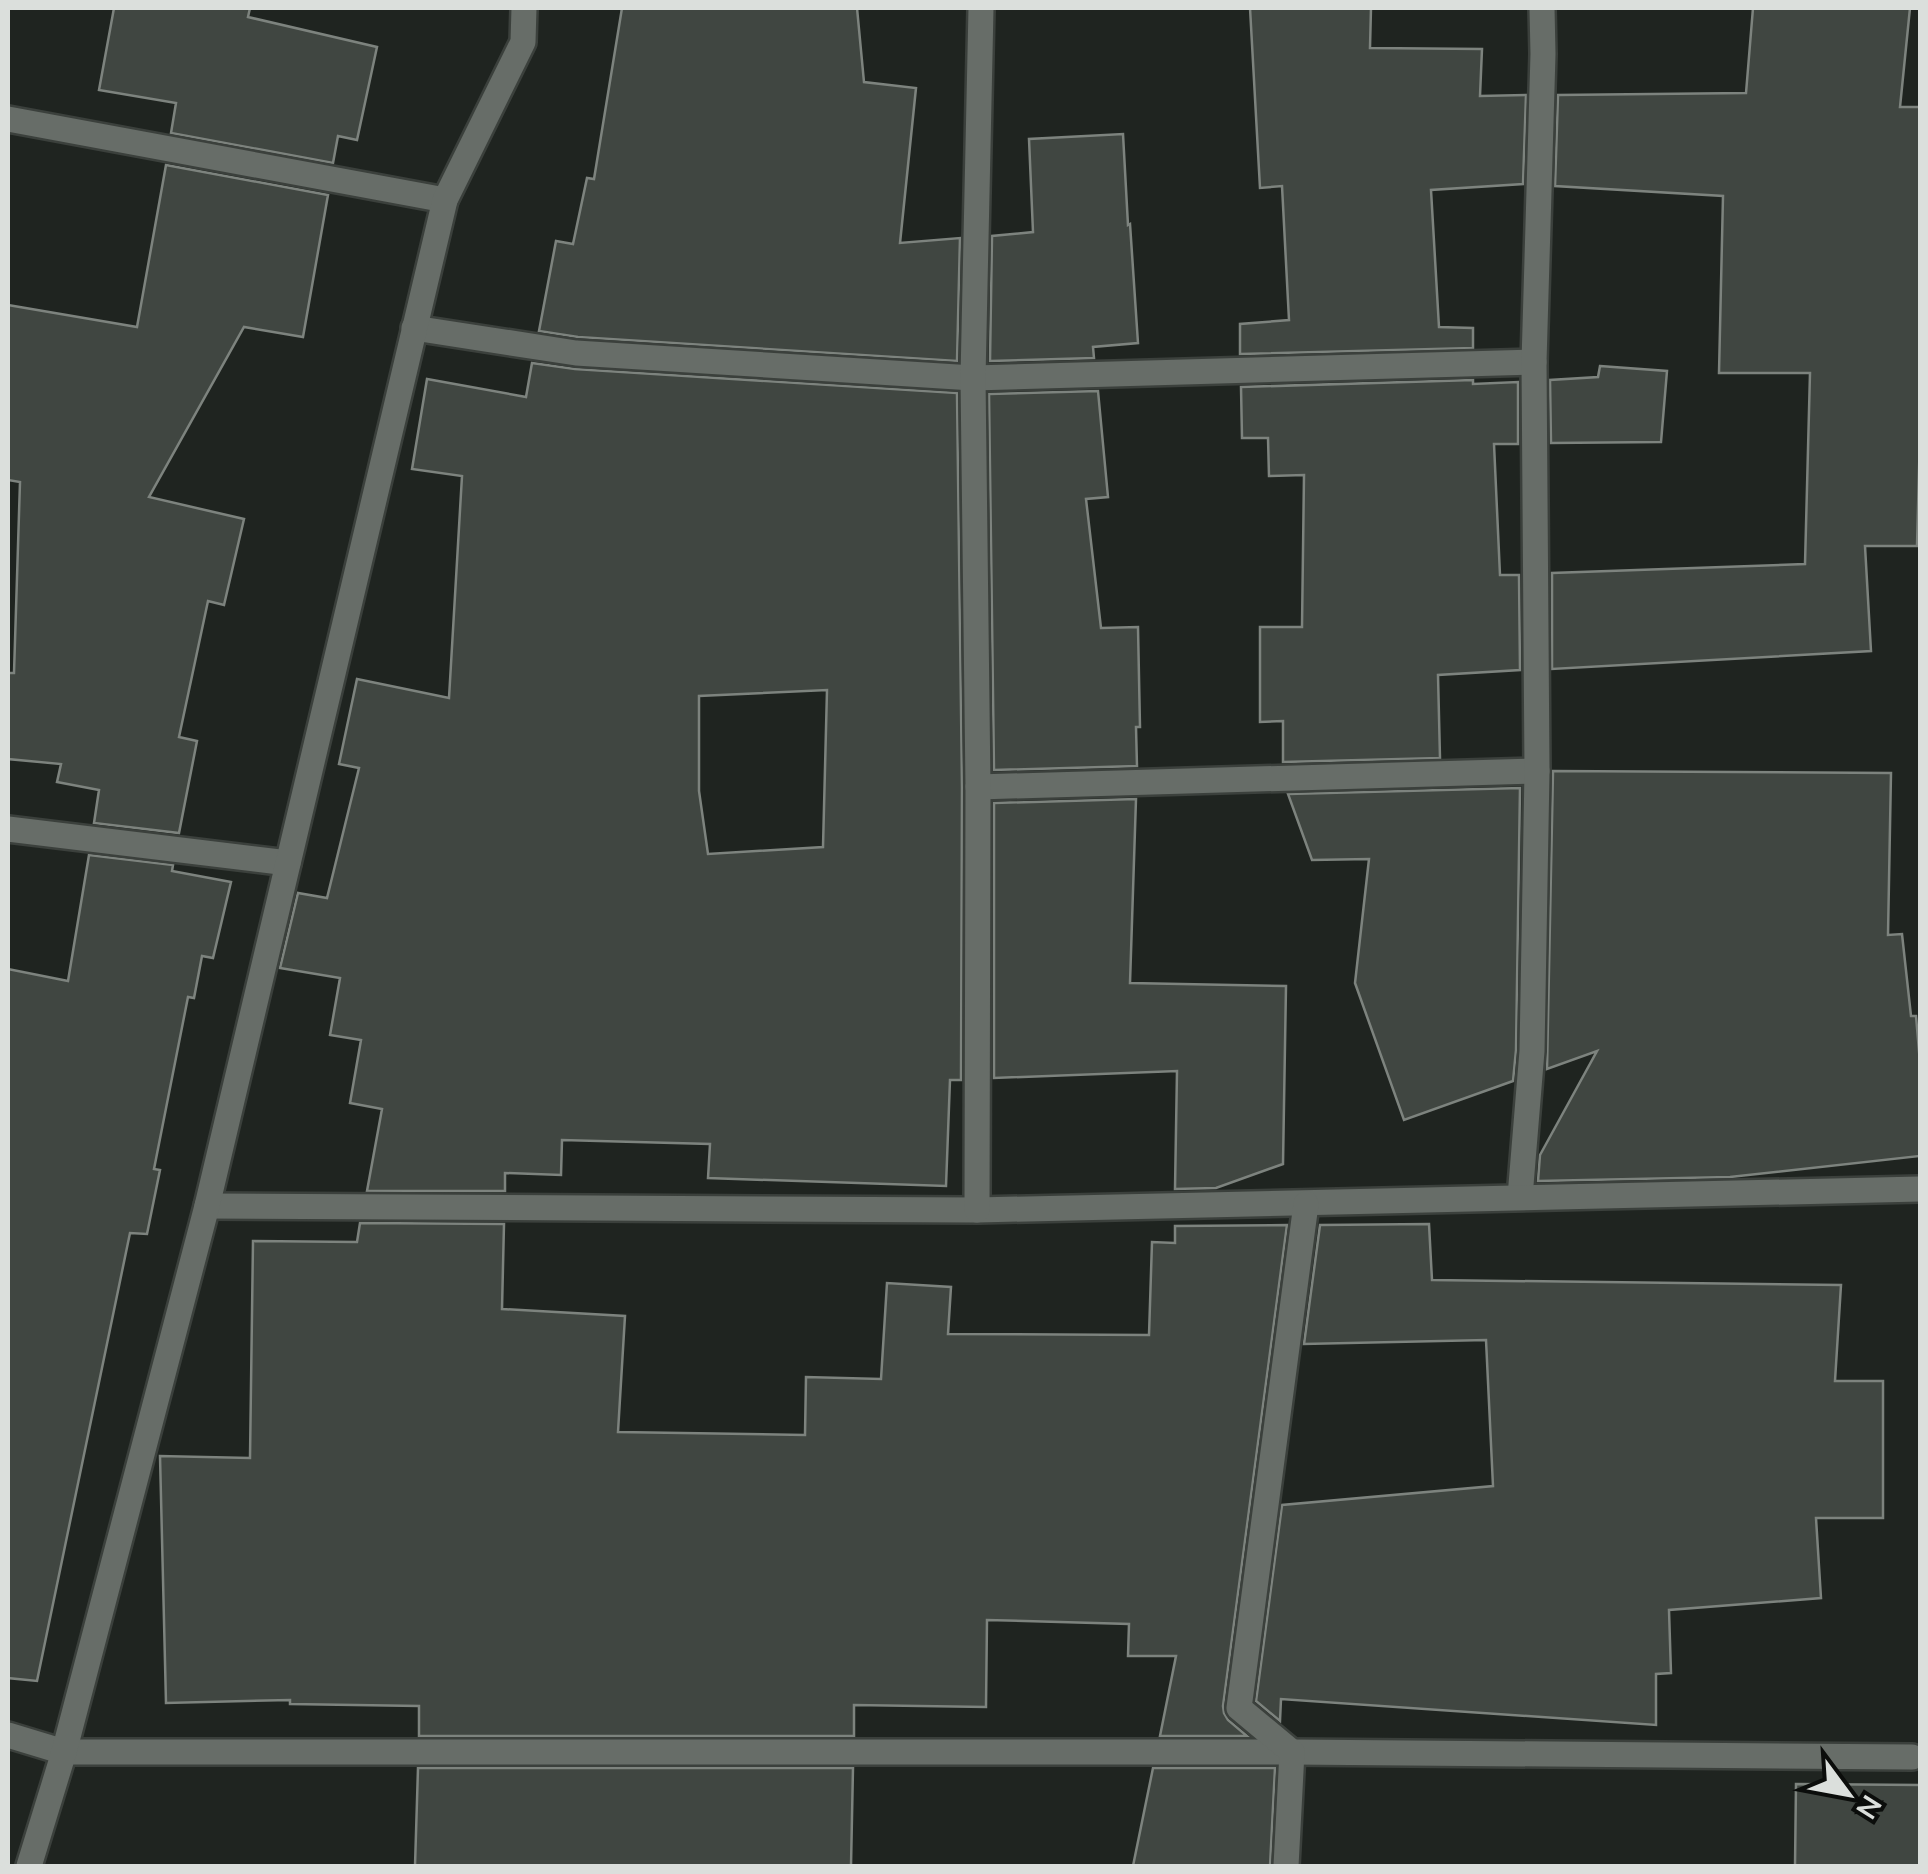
<svg xmlns="http://www.w3.org/2000/svg" width="1928" height="1874" font-family="Mulish,sans-serif">
  <rect width="100%" height="100%" fill="#1f2420"/>
  <g fill="#404641" stroke="#7d837e" stroke-width="2.5" fill-rule="evenodd">
    <polygon points="114,8 250,8 248,17 377,47 357,140 338,136 333,163 171,133 176,103 99,90"/>
    <polygon points="622,8 857,8 864,82 916,88 900,243 960,238 957,361 578,337 539,331 556,241 573,244 587,178 594,179"/>
    <polygon points="1250,8 1371,8 1370,48 1482,49 1480,96 1526,95 1523,184 1431,190 1439,327 1473,328 1473,348 1240,354 1240,324 1289,320 1282,186 1260,188"/>
    <polygon points="1753,8 1910,8 1900,107 1920,107 1920,433 1917,546 1865,546 1871,651 1552,669 1552,573 1805,564 1810,373 1719,373 1723,196 1555,186 1558,95 1746,93"/>
    <polygon points="1123,134 1128,225 1130,224 1138,343 1093,347 1094,358 990,361 992,236 1033,232 1029,139"/>
    <polygon points="166,165 328,195 303,337 244,327 149,497 244,519 224,605 208,601 179,737 197,741 179,833 94,823 99,790 57,782 61,764 8,759 8,673 14,673 20,482 8,480 8,305 137,327"/>
    <path d="M532 363 575 369 957 393 962 787 961 1080H950L946 1186 708 1178 710 1144 562 1140 561 1175 505 1173V1191H367L382 1109 350 1103 361 1040 330 1035 340 978 280 968 298 893 327 898 359 768 339 764 357 679 449 698 462 476 412 469 427 379 526 397ZM827 690 823 847 708 854 699 791V696Z"/>
    <polygon points="1600,366 1667,371 1661,442 1551,443 1550,380 1598,377"/>
    <polygon points="1473,380 1473,384 1518,382 1518,444 1494,444 1500,575 1519,575 1520,670 1438,675 1440,758 1283,762 1283,721 1260,722 1260,627 1302,627 1304,475 1269,476 1268,438 1242,438 1241,387"/>
    <polygon points="1098,391 1108,497 1086,499 1101,628 1138,627 1140,727 1136,727 1137,766 994,770 989,394"/>
    <polygon points="1553,771 1891,773 1888,935 1902,934 1911,1016 1916,1016 1920,1063 1920,1156 1730,1177 1538,1181 1540,1155 1597,1051 1547,1069"/>
    <polygon points="1520,788 1516,1050 1513,1081 1404,1120 1355,983 1369,859 1312,860 1288,794"/>
    <polygon points="1136,799 1130,983 1286,986 1283,1164 1216,1188 1175,1189 1177,1071 994,1078 994,803"/>
    <polygon points="89,855 173,865 172,871 231,882 213,958 202,956 194,998 188,997 154,1169 160,1170 147,1234 130,1233 37,1681 8,1678 8,969 68,981"/>
    <polygon points="360,1223 504,1224 502,1309 625,1316 618,1432 805,1435 806,1377 881,1379 887,1283 951,1287 948,1334 1149,1335 1152,1242 1175,1243 1175,1226 1287,1225 1223,1706 1224,1713 1228,1720 1247,1736 1160,1736 1176,1656 1128,1656 1129,1624 987,1620 986,1707 854,1705 854,1736 419,1736 419,1706 290,1704 290,1700 166,1703 160,1456 250,1458 253,1241 357,1242"/>
    <polygon points="1429,1224 1432,1280 1841,1285 1835,1381 1883,1381 1883,1518 1816,1518 1821,1598 1669,1610 1671,1673 1656,1674 1656,1725 1281,1699 1280,1721 1256,1701 1282,1505 1493,1486 1486,1340 1304,1344 1320,1225"/>
    <polygon points="418,1768 853,1768 851,1866 415,1866"/>
    <polygon points="1153,1768 1275,1768 1270,1866 1133,1866"/>
    <polygon points="1796,1784 1920,1785 1920,1866 1795,1866"/>
  </g>
  <g fill="none" stroke-linecap="round" stroke-linejoin="round">
    <g stroke="#3b403c" stroke-width="30">
      <g id="minor">
        <polyline points="8,119 445,200"/>
        <polyline points="414,328 576,353 973,378 1534,362"/>
        <polyline points="978,787 1537,771"/>
        <polyline points="8,829 288,863"/>
        <polyline points="1520,1197 1532,1051 1537,771 1534,362 1543,54 1542,8"/>
        <polyline points="207,1206 977,1210 1920,1189"/>
        <polyline points="977,1210 978,787 973,378 981,8"/>
        <polyline points="8,1735 64,1752 1292,1752 1912,1757"/>
        <polyline points="29,1866 64,1752 207,1206 445,200 523,42 524,8"/>
        <polyline points="1286,1866 1292,1752 1239,1708 1306,1204"/>
      </g>
    </g>
    <use href="#minor" stroke="#676d68" stroke-width="25"/>
  </g>
  <rect width="1928" height="1874" fill="none" stroke="#dbdfdc" stroke-width="20"/>
  <g transform="translate(1848 1794) rotate(122)" stroke="#0b0d0b" stroke-width="8" paint-order="stroke">
  <path d="M0-8L18 38L0 25L-18 38Z" fill="#dbdfdc"/>
  <text y="-15" font-size="28" font-weight="bold" text-anchor="middle" fill="#dbdfdc">N</text>
  </g>
</svg>
